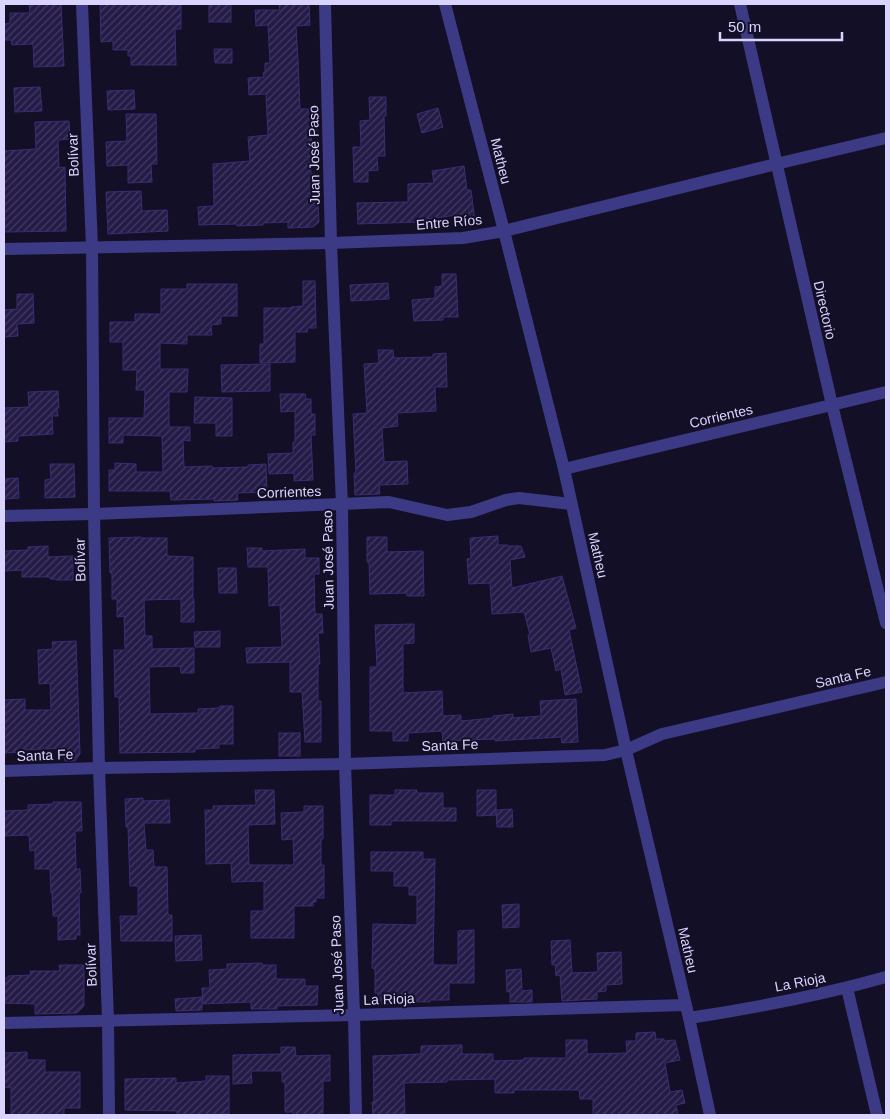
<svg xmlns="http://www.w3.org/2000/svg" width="890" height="1119" font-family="Helvetica,sans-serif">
  <defs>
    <pattern id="building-hatch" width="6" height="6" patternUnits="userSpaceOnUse" patternTransform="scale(1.25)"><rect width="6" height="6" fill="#241b47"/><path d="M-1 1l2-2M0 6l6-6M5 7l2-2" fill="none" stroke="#433b63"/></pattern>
  </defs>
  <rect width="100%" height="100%" fill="#130f26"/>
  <g fill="url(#building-hatch)" stroke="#3b2d73">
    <polygon points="29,4 61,4 64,66 34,67 33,44 12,45 11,40 4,40 4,24 10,23 10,13 30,13"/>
    <polygon points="105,4 165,4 165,5 181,5 181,29 175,29 176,65 131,65 131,56 128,56 128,50 113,50 113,41 101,42 100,6"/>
    <rect x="209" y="4" width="22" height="18"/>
    <polygon points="279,4 309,4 310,25 296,26 298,60 300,109 315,109 317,133 311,133 312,146 310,146 311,174 315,174 316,184 317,184 319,222 313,227 288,228 288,222 263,223 263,225 237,226 237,224 199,225 198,207 214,206 213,164 250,161 248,137 268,135 266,94 249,95 248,78 264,77 263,73 265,72 265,63 270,63 268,25 256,26 255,10 280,10"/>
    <polygon points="214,49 232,49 232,63 215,63"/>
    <polygon points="40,87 42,111 15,112 14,88"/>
    <polygon points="134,90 135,109 108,110 107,91"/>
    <polygon points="369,97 386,97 386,116 384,116 385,156 377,156 378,170 368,171 368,182 354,182 353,147 361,147 360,121 370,120"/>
    <polygon points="438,108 443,127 422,133 417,114"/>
    <polygon points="126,114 156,114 157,164 151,164 152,182 128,183 128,165 107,166 106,142 127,141"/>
    <polygon points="69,121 70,139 58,140 59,168 65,167 66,231 4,232 4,151 36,149 35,122"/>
    <polygon points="464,166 467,190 471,190 475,222 458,224 457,215 420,220 420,222 358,224 357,203 408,202 408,184 434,183 432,171"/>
    <polygon points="141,191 142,211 167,210 168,231 108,234 106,192"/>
    <polygon points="442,274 456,274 458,317 443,317 443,320 414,321 412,300 435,298 435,287 442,286"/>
    <polygon points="303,281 315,281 316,328 308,328 307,332 295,332 295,362 260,363 260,344 264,344 264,308 291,308 291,307 303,306"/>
    <polygon points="388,283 389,299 351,301 350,285"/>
    <polygon points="187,284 237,284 237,316 221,316 221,324 211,325 212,335 187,335 187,344 160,343 160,369 188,369 187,392 169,392 169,427 190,427 190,441 183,440 184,467 212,466 212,468 248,467 248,465 266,464 267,492 237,493 238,500 214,501 214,499 171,500 170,491 109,491 109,470 115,470 115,463 136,464 136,472 163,472 162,436 123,435 123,443 109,443 109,418 144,418 145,390 136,390 137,370 123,370 123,342 110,342 110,322 135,322 135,314 161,314 161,289 187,289"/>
    <polygon points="17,294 33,294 34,323 17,324 18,336 4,337 4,310 17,309"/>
    <polygon points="378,350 393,350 394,358 433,357 433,354 446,353 447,387 435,387 436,411 397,413 398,426 382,428 384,462 407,461 408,484 379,485 380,494 355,495 354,473 356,473 353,414 367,413 364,364 379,363"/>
    <polygon points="270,364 270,391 222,392 221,365"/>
    <polygon points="52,391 58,391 59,408 57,408 58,416 52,416 53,434 18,436 18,441 4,442 4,408 29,407 28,392"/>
    <polygon points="280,394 305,394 306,399 311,399 311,414 315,414 315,435 311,435 313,480 294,481 294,473 269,474 268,454 293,453 293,442 295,442 295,411 281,412"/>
    <polygon points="195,397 232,398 232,436 216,436 216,423 194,423"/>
    <polygon points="50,464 74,464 75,497 45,498 45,480 51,479"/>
    <polygon points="18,478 19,498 5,499 4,479"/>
    <polygon points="498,536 498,545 508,545 508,546 521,546 525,557 510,560 512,588 562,576 576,628 569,630 582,692 565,695 561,669 556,671 551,648 531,652 528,635 530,635 524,612 492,614 490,583 469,584 467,559 471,558 470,538"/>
    <polygon points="141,537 141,538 167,538 167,556 193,557 193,599 194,599 194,622 181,622 181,599 144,600 145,636 152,636 152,649 194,648 194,673 181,673 180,666 149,667 150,714 198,713 198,709 219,708 220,706 233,706 233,744 219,744 219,748 195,749 195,752 120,753 119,697 115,697 114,650 125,650 124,616 117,617 117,599 112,599 112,573 110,573 109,538"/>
    <polygon points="367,537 387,537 387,552 423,551 424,596 407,596 407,593 370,594 369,562 367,562"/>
    <polygon points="48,546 48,557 73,556 73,580 56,580 56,579 50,579 50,577 22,577 22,570 4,571 4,551 28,550 28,547"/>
    <polygon points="247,548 262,548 262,551 305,549 305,558 319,558 319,574 314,574 315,614 322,614 323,633 318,633 320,664 318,664 318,701 321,701 321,742 305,742 302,692 290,692 290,662 247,663 246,648 282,647 280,605 269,606 268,567 248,567"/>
    <polygon points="218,568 236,568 237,593 219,593"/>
    <polygon points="414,624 414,643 403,644 403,693 442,691 443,716 461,715 461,721 493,718 493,716 513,714 513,718 541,716 540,701 576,699 578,742 562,743 561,737 495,741 495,739 443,741 442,731 408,733 408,741 393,741 393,731 370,731 370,667 377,667 375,625"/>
    <polygon points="220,631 220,647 195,647 194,632"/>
    <polygon points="76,641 80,754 75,761 65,761 64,748 24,750 24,752 4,753 4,700 25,699 25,710 51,710 50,683 39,684 38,650 53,649 52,642"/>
    <rect x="279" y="733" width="21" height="23"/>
    <polygon points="255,790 274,790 275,824 248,825 249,865 294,865 293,839 282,840 281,813 304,812 304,806 323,806 323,839 321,839 321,865 324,865 324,898 316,898 316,902 313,902 313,906 294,906 294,938 251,938 251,911 264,911 264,881 232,882 231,863 206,864 205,810 213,810 213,806 256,805"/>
    <polygon points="395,790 417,790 417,793 443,793 443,808 456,808 456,821 391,821 391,825 370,825 370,795 395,795"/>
    <polygon points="477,790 496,790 496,810 512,809 513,827 497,827 496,811 496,815 477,816"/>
    <polygon points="143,798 143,801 169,800 170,823 144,823 146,850 153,850 154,867 167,867 168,915 172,915 172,941 121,941 120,916 138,916 138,886 130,886 128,827 126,827 125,799"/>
    <polygon points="53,802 81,802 82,831 75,831 76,869 80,869 81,893 79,893 80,935 76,935 76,939 58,940 58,916 53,916 52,893 51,893 50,869 35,869 35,850 30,851 29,835 4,836 4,811 28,810 28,805 53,804"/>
    <polygon points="371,852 423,852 423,859 435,859 433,965 458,965 458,931 474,930 474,983 449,983 449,1000 430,1000 430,1002 395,1002 395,1004 379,1004 378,993 375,993 375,969 372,968 373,924 417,925 417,895 409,895 409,886 394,886 394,871 371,871"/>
    <polygon points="519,904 519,927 503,928 502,905"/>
    <polygon points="201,935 202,960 176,961 175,936"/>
    <polygon points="570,940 572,973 598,972 597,953 621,952 622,984 606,985 606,991 597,992 597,999 562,1001 560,975 556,976 555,964 552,965 551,941"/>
    <polygon points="262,963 262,965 276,965 276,979 305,979 305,986 318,986 317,1005 277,1006 277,1009 251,1009 251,1002 203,1004 202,988 210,988 209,970 227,969 227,964"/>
    <polygon points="59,965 84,965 84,1006 77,1013 35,1014 35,1004 4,1003 4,978 8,978 8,976 31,975 30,971 60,971"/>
    <polygon points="521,969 522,991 532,990 532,1002 510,1002 510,991 507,992 506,970"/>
    <polygon points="202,997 202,1010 176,1011 175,999"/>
    <polygon points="655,1032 656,1039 664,1039 664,1041 675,1040 680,1060 665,1063 670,1092 682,1090 685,1103 676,1105 678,1115 593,1115 593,1099 580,1099 579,1090 514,1090 514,1093 495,1093 495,1079 447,1080 447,1082 404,1083 405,1115 373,1115 372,1102 374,1102 373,1056 421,1054 421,1046 462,1045 462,1054 493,1054 493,1061 524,1060 524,1058 566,1058 566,1040 587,1040 587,1054 627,1053 626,1041 636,1041 636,1033"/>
    <polygon points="281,1047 295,1047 296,1056 330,1055 330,1081 323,1081 323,1115 293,1115 293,1112 285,1112 285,1082 282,1082 282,1071 251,1071 252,1083 233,1084 233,1055 281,1054"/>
    <polygon points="27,1052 27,1060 45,1060 45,1072 80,1072 80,1108 64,1108 64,1115 11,1115 11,1087 4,1088 4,1053"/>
    <polygon points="206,1076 229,1076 229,1114 177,1115 177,1111 125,1110 125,1079 176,1078 176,1083 206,1081"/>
  </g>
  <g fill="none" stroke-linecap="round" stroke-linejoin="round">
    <g stroke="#3d3a85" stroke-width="12">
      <polyline points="82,4 92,247 94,514 99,768 108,1020 109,1115"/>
      <polyline points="325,4 331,243 342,505 345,764 354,1015 356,1115"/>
      <polyline points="445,4 504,231 564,469 626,750 689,1018 710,1115"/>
      <polyline points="740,4 832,405 886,623"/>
      <polyline points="4,249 331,243 463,238 504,231 776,164 886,138"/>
      <polyline points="564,469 886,392"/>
      <polyline points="4,516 94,514 389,502 447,515 471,512 506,500 519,498 571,504"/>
      <polyline points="4,771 99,768 345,764 605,755 626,750 662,734 886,682"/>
      <polyline points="847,988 877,1115"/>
      <path d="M689 1018C755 1008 822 995 886 977"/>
      <polyline points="4,1023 354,1015 685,1005"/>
    </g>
  </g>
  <g text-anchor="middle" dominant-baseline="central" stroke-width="4" stroke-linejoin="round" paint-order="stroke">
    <g font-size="14" fill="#d9d4ff" stroke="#130f26">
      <text transform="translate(73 155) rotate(-92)">Bolívar</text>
      <text transform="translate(314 155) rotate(-91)">Juan José Paso</text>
      <text transform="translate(501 161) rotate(76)">Matheu</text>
      <text transform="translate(449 222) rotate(-5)">Entre Ríos</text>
      <text transform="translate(825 310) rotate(77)">Directorio</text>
      <text transform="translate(721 416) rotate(-13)">Corrientes</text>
      <text transform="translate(289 492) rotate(-2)">Corrientes</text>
      <text transform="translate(598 555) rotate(77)">Matheu</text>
      <text transform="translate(80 560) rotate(-91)">Bolívar</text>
      <text transform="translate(328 560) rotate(-91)">Juan José Paso</text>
      <text transform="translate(843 677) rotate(-13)">Santa Fe</text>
      <text transform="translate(450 745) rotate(-2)">Santa Fe</text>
      <text transform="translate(45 755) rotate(-2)">Santa Fe</text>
      <text transform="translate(688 950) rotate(77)">Matheu</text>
      <text transform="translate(91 965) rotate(-92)">Bolívar</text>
      <text transform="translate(337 965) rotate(-92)">Juan José Paso</text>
      <text transform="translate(800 982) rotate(-11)">La Rioja</text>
      <text transform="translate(389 999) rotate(-2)">La Rioja</text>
    </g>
  </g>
  <rect width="890" height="1119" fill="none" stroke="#d9d4ff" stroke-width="10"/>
  <path d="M720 32v8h122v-8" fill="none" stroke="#d9d4ff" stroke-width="2.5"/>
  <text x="728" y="32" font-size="15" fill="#d9d4ff" stroke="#130f26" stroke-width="4" paint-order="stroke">50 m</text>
</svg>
